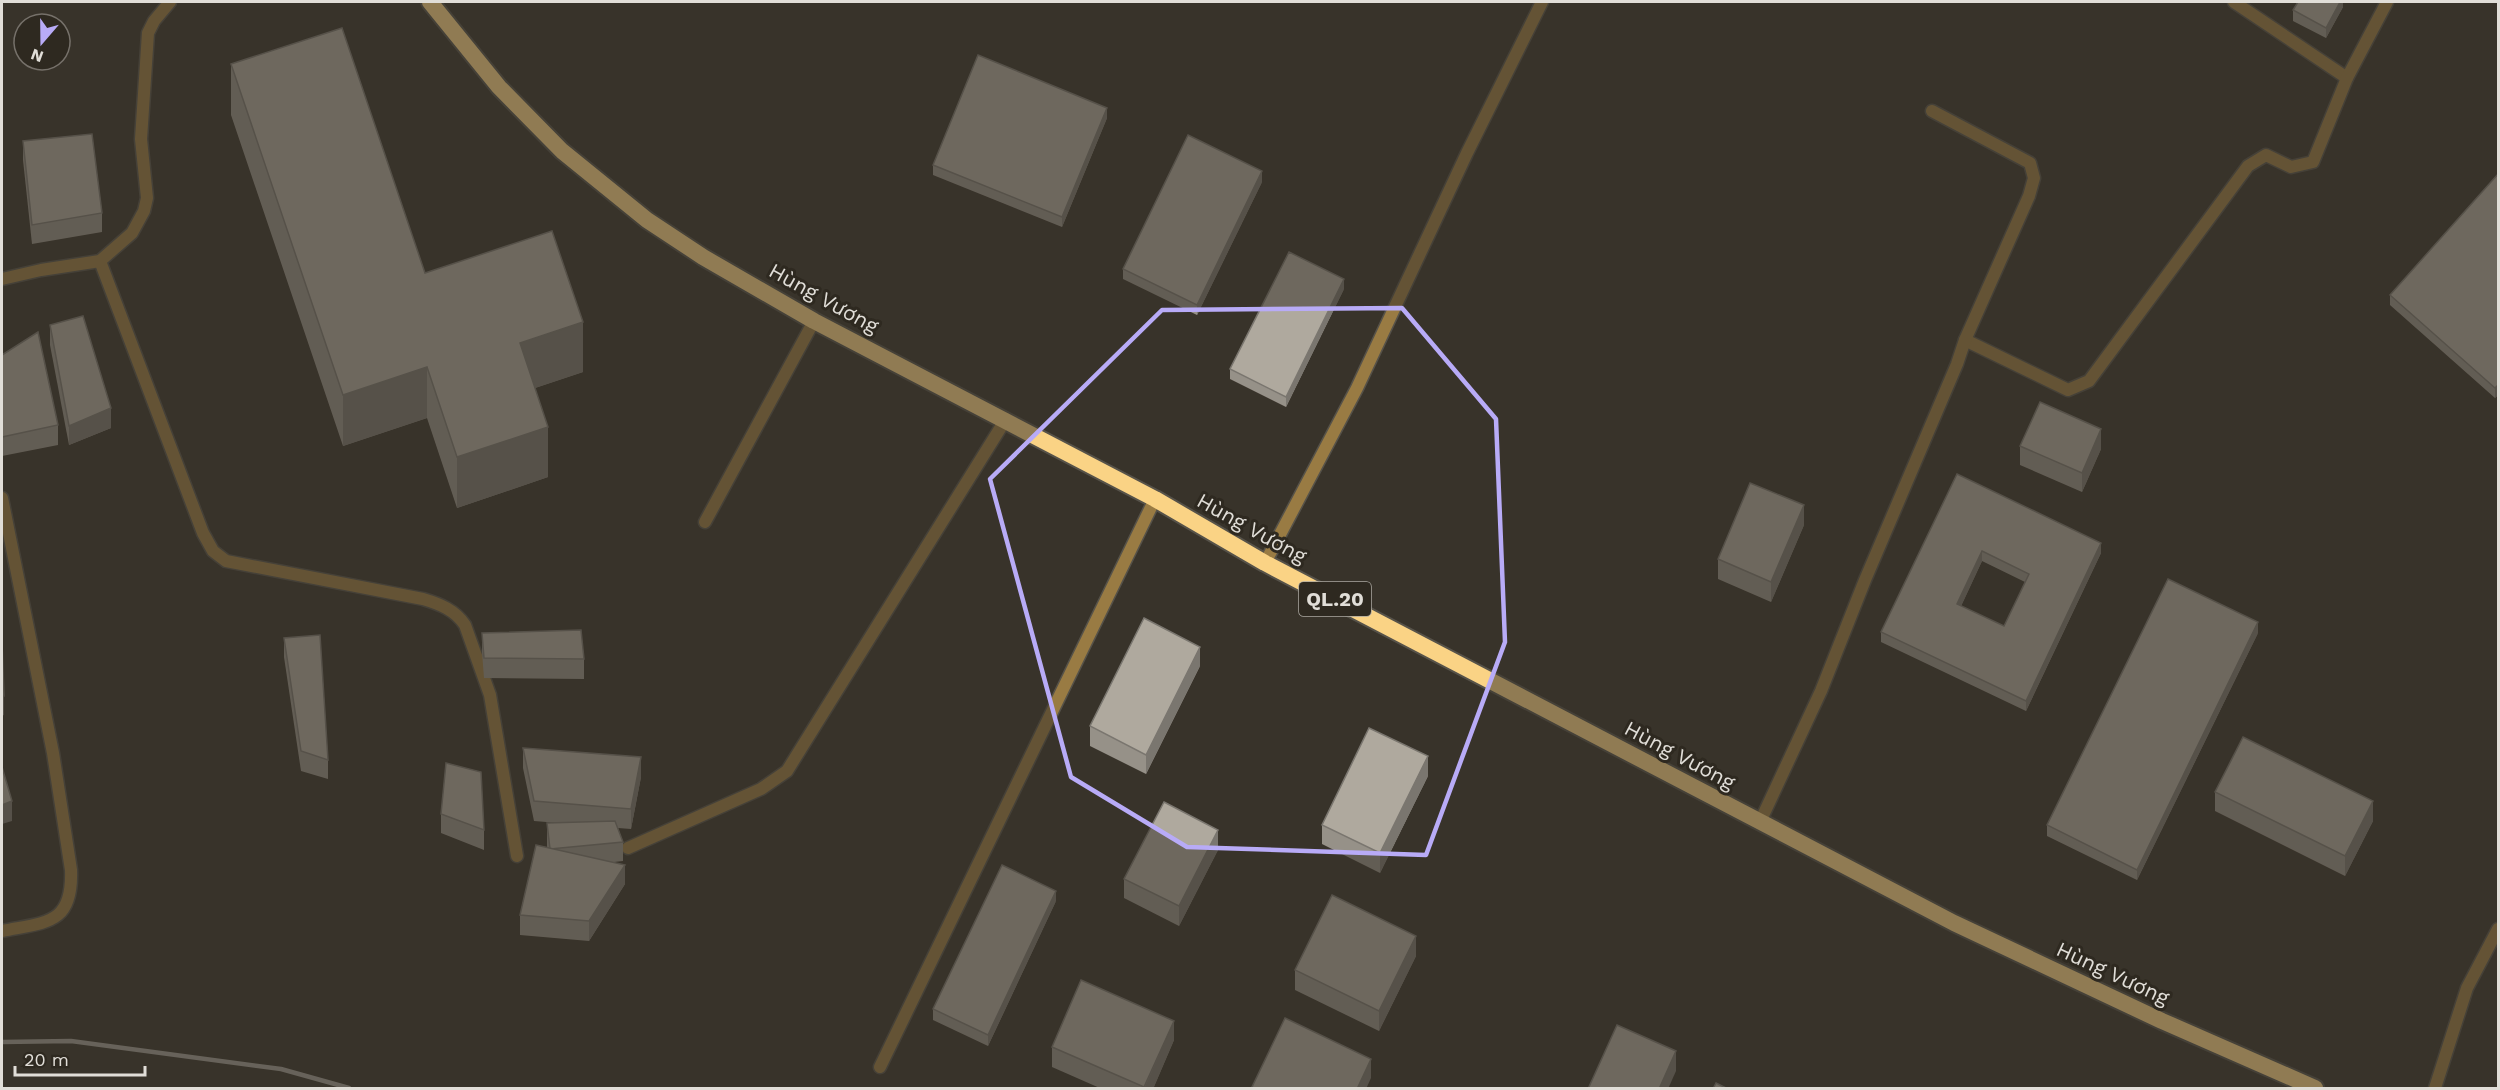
<svg xmlns="http://www.w3.org/2000/svg" width="2500" height="1090" font-family="'Work Sans',sans-serif">
  <rect width="100%" height="100%" fill="#38332a"/>
  <g fill="none" stroke-linecap="round" stroke-linejoin="round">
    <g stroke="#565249" stroke-width="15">
      <g id="service">
        <polyline points="2234,2 2347,78"/>
        <polyline points="705,522 814,321"/>
        <polyline points="2435,1088 2467,988 2498,929"/>
      </g>
    </g>
    <g stroke="#565249" stroke-width="15">
      <g id="minor">
        <path d="M100 261 203 533 213 551 226 561 423 599C440 604 455 610 465 625L490 695 517 856"/>
        <polyline points="2,279 41,270 100,261 132,233 144,211 147,198 141,139 148,33 154,21 170,2"/>
        <polyline points="1965,340 2068,390 2089,381 2248,166 2266,155 2291,167 2313,162 2347,78 2387,2"/>
        <path d="M2 498 53 753 71 870C73 925 46 922 2 931"/>
        <polyline points="1265,563 1357,388 1467,153 1542,2"/>
        <polyline points="1760,822 1821,691 1865,580 1957,364 1965,340 2029,196 2034,178 2030,163 1932,111"/>
        <polyline points="628,848 761,789 787,771 1006,419"/>
        <polyline points="880,1067 1155,499"/>
      </g>
    </g>
    <g stroke="#565249" stroke-width="20">
      <polyline id="trunk" points="430,2 499,87 562,151 647,220 703,257 814,321 1155,499 1265,563 1954,923 2162,1021 2315,1088"/>
    </g>
    <use href="#service" stroke="#997b43" stroke-width="12"/>
    <use href="#minor" stroke="#997b43" stroke-width="12"/>
    <use href="#trunk" stroke="#fad385" stroke-width="16"/>
    <polyline stroke="#9f9c94" stroke-width="4.5" points="2,1042 71,1041 281,1069 349,1088"/>
  </g>
  <g fill="#969188" fill-rule="evenodd">
    <polygon points="2343,2 2343,7 2326,38 2293,21 2293,10"/>
    <polygon points="231,64 425,273 583,372 535,388 548,477 457,508 427,418 343,446 231,115"/>
    <polygon points="1107,118 1062,227 933,175 933,165"/>
    <polygon points="23,141 102,213 102,232 32,244 23,160"/>
    <polygon points="2499,173 2499,394 2495,398 2390,305 2390,295"/>
    <polygon points="1262,182 1197,315 1123,279 1123,269"/>
    <polygon points="1344,289 1286,407 1230,379 1230,369"/>
    <polygon points="50,325 111,428 69,445 50,345"/>
    <polygon points="2,355 58,425 58,445 2,456"/>
    <polygon points="2020,446 2101,449 2082,492 2020,465"/>
    <path d="M1957 474 2101 553 2026 711 1881 642V632ZM1982 561 2025 582 2004 626 1961 606Z"/>
    <polygon points="1804,525 1771,602 1718,579 1718,559"/>
    <polygon points="482,633 584,659 584,679 484,678 482,652"/>
    <polygon points="2258,633 2137,880 2047,836 2047,825"/>
    <polygon points="284,638 328,760 328,779 301,771 284,657"/>
    <polygon points="1200,666 1146,774 1090,746 1090,726"/>
    <polygon points="523,748 641,777 631,829 618,828 623,842 623,861 614,862 625,884 589,941 520,935 520,915 547,848 547,823 559,823 534,821 523,768"/>
    <polygon points="1428,776 1380,873 1322,844 1322,825"/>
    <polygon points="2215,792 2373,821 2345,876 2215,811"/>
    <polygon points="441,814 484,830 484,850 441,833"/>
    <polygon points="1218,850 1179,926 1124,898 1124,879"/>
    <polygon points="1056,901 988,1046 933,1020 933,1009"/>
    <polygon points="1416,956 1379,1031 1295,990 1295,970"/>
    <polygon points="1174,1040 1153,1089 1102,1089 1052,1067 1052,1047"/>
  </g>
  <g fill="#7a766f">
    <polygon points="2340,2 2343,2 2343,7 2326,38 2326,28"/>
    <polygon points="1107,108 1107,118 1062,227 1062,217"/>
    <polygon points="1262,171 1262,182 1197,315 1197,305"/>
    <polygon points="1344,279 1344,289 1286,407 1286,397"/>
    <polygon points="583,322 583,372 520,393 520,343"/>
    <polygon points="427,367 427,418 343,446 343,395"/>
    <polygon points="2499,384 2499,394 2495,398 2495,388"/>
    <polygon points="111,408 111,428 69,445 69,426"/>
    <polygon points="548,427 548,477 457,508 457,457"/>
    <polygon points="2101,429 2101,449 2082,492 2082,473"/>
    <polygon points="1804,505 1804,525 1771,602 1771,582"/>
    <polygon points="2101,543 2101,553 2026,711 2026,701"/>
    <polygon points="1982,551 1982,561 1957,615 1957,604"/>
    <polygon points="2258,622 2258,633 2137,880 2137,870"/>
    <polygon points="1200,647 1200,666 1146,774 1146,755"/>
    <polygon points="2,696 4,696 4,715 2,716"/>
    <polygon points="1428,756 1428,776 1380,873 1380,853"/>
    <polygon points="641,757 641,777 631,829 631,809"/>
    <polygon points="12,801 12,821 2,824 2,805"/>
    <polygon points="2373,801 2373,821 2345,876 2345,856"/>
    <polygon points="1218,830 1218,850 1179,926 1179,906"/>
    <polygon points="625,865 625,884 589,941 589,921"/>
    <polygon points="1056,891 1056,901 988,1046 988,1035"/>
    <polygon points="1416,936 1416,956 1379,1031 1379,1011"/>
    <polygon points="1174,1021 1174,1040 1153,1089 1144,1089"/>
    <polygon points="1676,1051 1676,1071 1668,1089 1659,1089"/>
    <polygon points="1371,1059 1371,1078 1366,1089 1357,1089"/>
  </g>
  <g fill="#afa99e" stroke="#7a766f" stroke-width="1.5" fill-rule="evenodd">
    <polygon points="2298,2 2340,2 2326,28 2293,10"/>
    <polygon points="342,28 425,273 552,231 583,322 520,343 548,427 457,457 427,367 343,395 231,64"/>
    <polygon points="978,55 1107,108 1062,217 933,165"/>
    <polygon points="92,134 102,213 32,225 23,141"/>
    <polygon points="1188,135 1262,171 1197,305 1123,269"/>
    <polygon points="2499,173 2499,384 2495,388 2390,295"/>
    <polygon points="1289,252 1344,279 1286,397 1230,369"/>
    <polygon points="83,316 111,408 69,426 50,325"/>
    <polygon points="38,332 58,425 2,437 2,355"/>
    <polygon points="2040,402 2101,429 2082,473 2020,446"/>
    <path d="M1957 474 2101 543 2026 701 1881 632ZM1982 551 2029 574 2004 626 1957 604Z"/>
    <polygon points="1750,483 1804,505 1771,582 1718,559"/>
    <polygon points="2168,579 2258,622 2137,870 2047,825"/>
    <polygon points="1144,618 1200,647 1146,755 1090,726"/>
    <polygon points="581,630 584,659 484,658 482,633"/>
    <polygon points="320,635 328,760 301,751 284,638"/>
    <polygon points="2,642 4,696 2,696"/>
    <polygon points="1369,728 1428,756 1380,853 1322,825"/>
    <polygon points="2243,737 2373,801 2345,856 2215,792"/>
    <polygon points="523,748 641,757 631,809 534,801"/>
    <polygon points="446,763 481,772 484,830 441,814"/>
    <polygon points="2,767 12,801 2,805"/>
    <polygon points="1164,802 1218,830 1179,906 1124,879"/>
    <polygon points="615,821 623,842 550,849 547,823"/>
    <polygon points="536,845 625,865 589,921 520,915"/>
    <polygon points="1002,865 1056,891 988,1035 933,1009"/>
    <polygon points="1332,895 1416,936 1379,1011 1295,970"/>
    <polygon points="1081,980 1174,1021 1144,1087 1052,1047"/>
    <polygon points="1285,1018 1371,1059 1357,1089 1256,1089 1252,1087"/>
    <polygon points="1617,1025 1676,1051 1659,1089 1588,1089"/>
    <polygon points="1716,1083 1728,1089 1713,1089"/>
  </g>
  <path d="M0 0H2500V1090H0ZM1402 308 1496 419 1505 642 1426 855 1187 847 1071 777 990 479 1162 310Z" fill="#38332a" fill-opacity=".55" fill-rule="evenodd"/>
  <path fill="none" stroke="#b8abf7" stroke-width="4.5" stroke-linejoin="round" d="M1402 308 1496 419 1505 642 1426 855 1187 847 1071 777 990 479 1162 310Z"/>
  <g text-anchor="middle" dominant-baseline="central" stroke-width="6" stroke-linejoin="round" paint-order="stroke">
    <rect fill="#2e2920" stroke="#aba8a1" stroke-width="1.5" x="1299" y="582" width="72" height="34" rx="4.5"/>
    <g font-size="20" font-weight="bold" fill="#e1ded8">
      <text x="1335" y="599">QL.20</text>
    </g>
    <g font-size="21" fill="#e1ded8" stroke="#2e2920">
      <text transform="translate(824 298) rotate(29)">Hùng Vương</text>
      <text transform="translate(1252 528) rotate(29)">Hùng Vương</text>
      <text transform="translate(1680 755) rotate(28)">Hùng Vương</text>
      <text transform="translate(2113 973) rotate(25)">Hùng Vương</text>
    </g>
  </g>
  <rect width="2500" height="1090" fill="none" stroke="#e1ded8" stroke-width="6"/>
  <g transform="translate(42 42) rotate(200)"><circle r="28" fill="#2e2920" stroke="#76716a" stroke-width="1.5"/>
  <path d="M0-4.5L10 22L0 15L-10 22Z" fill="#b8abf7"/>
  <text y="-9" font-size="16" font-weight="bold" text-anchor="middle" fill="#e1ded8">N</text>
  </g>
  <path d="M15 1066v9h130v-9" fill="none" stroke="#e1ded8" stroke-width="3"/>
  <text x="24" y="1066" font-size="18" fill="#e1ded8" stroke="#2e2920" stroke-width="4.5" paint-order="stroke">20 m</text>
</svg>
